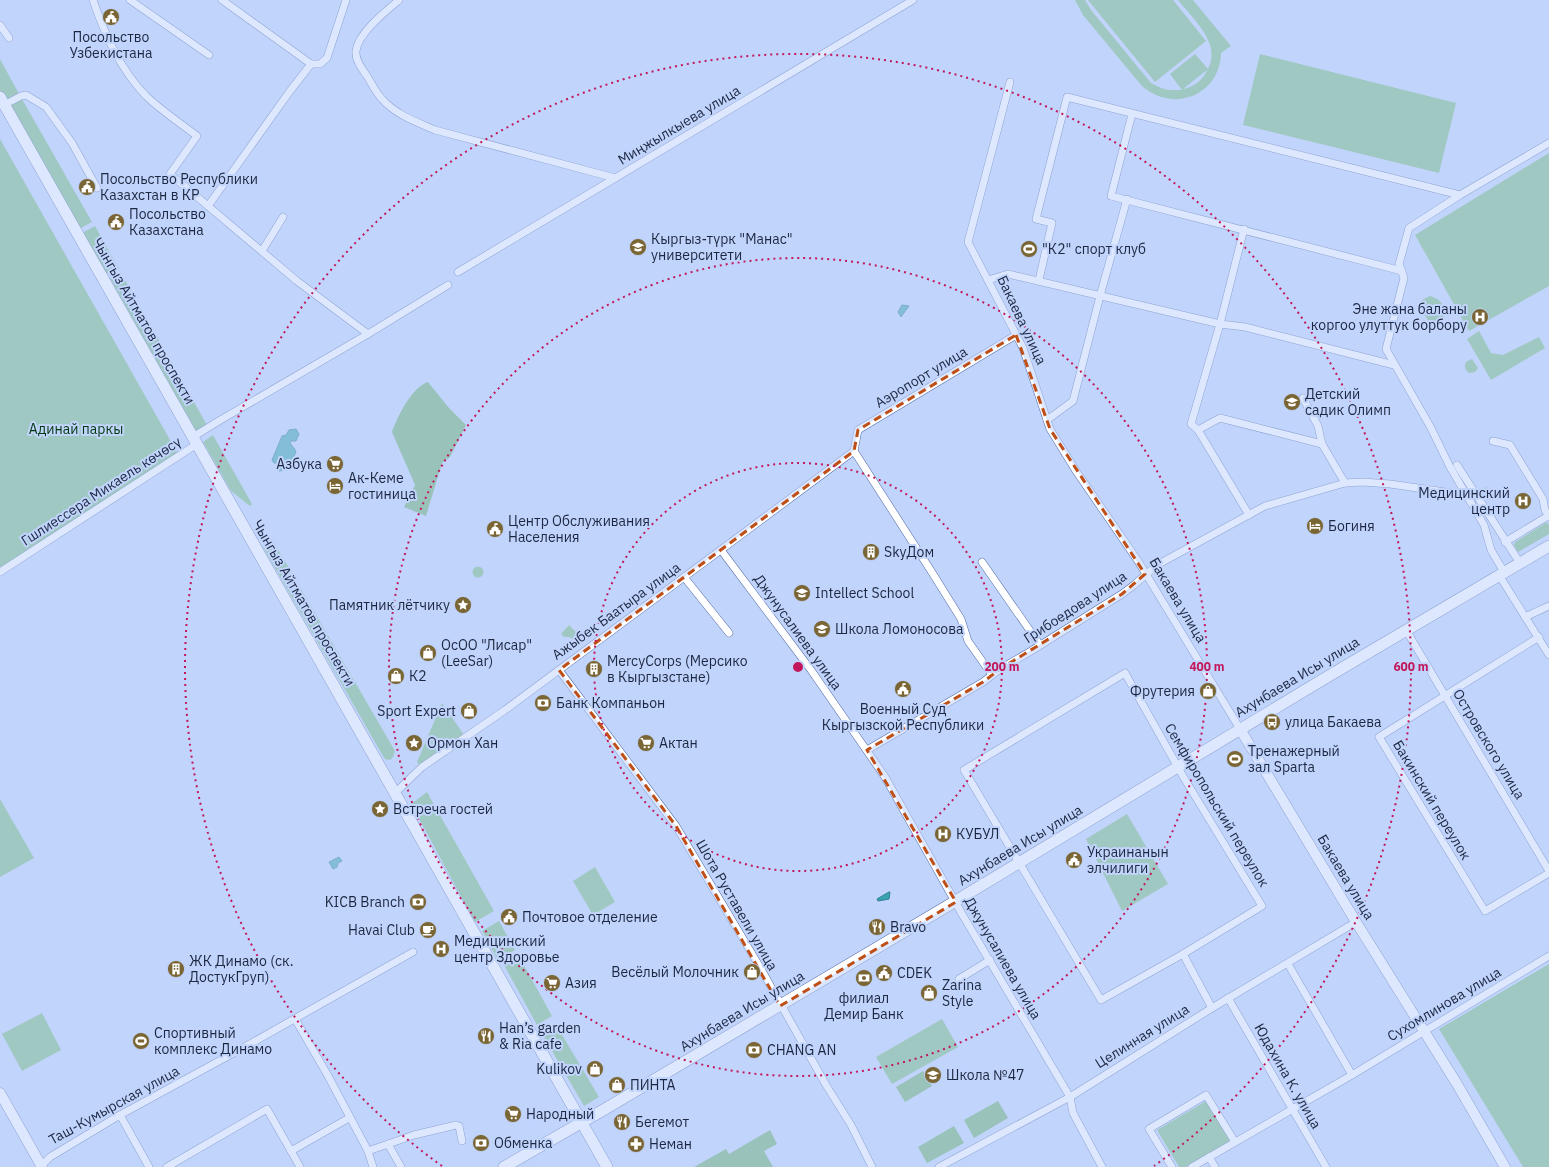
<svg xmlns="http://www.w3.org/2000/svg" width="1549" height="1167" font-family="'IBM Plex Sans',sans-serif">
  <rect width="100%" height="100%" fill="#c1d4fc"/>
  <g fill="#79bb7d" fill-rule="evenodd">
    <path d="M1075 0H1085L1091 10 1151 83 1161 88 1168 90H1182L1170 74 1195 54 1208 69C1222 43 1192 18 1178 0H1193L1231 46 1221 53C1220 96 1172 114 1141 85L1083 15ZM1207 70C1204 79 1194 87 1183 89Z"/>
    <polygon points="1088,0 1173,0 1206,41 1155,82"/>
    <polygon points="1260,54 1456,103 1439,173 1243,125"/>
    <polygon points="0,59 19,94 5,101 0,91"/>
    <polygon points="22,99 92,222 79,229 10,106"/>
    <polygon points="0,139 178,454 0,570"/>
    <polygon points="1549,153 1549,286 1469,331 1415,235"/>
    <polygon points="95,226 119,269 105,274 82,233"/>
    <polygon points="121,273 207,425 195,431 110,278"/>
    <path d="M1430 296C1442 299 1447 308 1443 319L1434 324 1429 322 1420 307 1422 300Z"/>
    <polygon points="1479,331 1491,353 1503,355 1539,337 1545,348 1491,380 1467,339"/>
    <path d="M1472 359 1478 368 1475 372 1469 373C1465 370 1464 366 1466 362Z"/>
    <polygon points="213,435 252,504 250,506 231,491 203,442"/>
    <circle cx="1486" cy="493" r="5.5"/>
    <polygon points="1547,522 1549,525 1549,534 1518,552 1514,545 1515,542"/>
    <polygon points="272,539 395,751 393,757 390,760 385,759 383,756 263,547"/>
    <circle cx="478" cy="572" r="5.5"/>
    <polygon points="569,625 581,637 577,641 569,637 564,637 561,634"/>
    <polygon points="442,703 464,735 420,766 417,762"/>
    <polygon points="427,792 494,911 475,922 411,804"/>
    <polygon points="0,799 34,858 0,877"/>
    <polygon points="1127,814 1168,884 1122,911 1086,839"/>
    <polygon points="595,867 615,902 593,915 573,881"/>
    <polygon points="499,921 515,950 498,960 482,931"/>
    <polygon points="519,956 552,1016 537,1025 504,965"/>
    <polygon points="1549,964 1549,1167 1523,1167 1439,1029"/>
    <polygon points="42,1013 61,1050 22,1071 2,1034"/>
    <polygon points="942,1019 958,1047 892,1084 876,1057"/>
    <polygon points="555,1023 599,1097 584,1106 541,1032"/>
    <polygon points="1206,1101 1230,1141 1186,1167 1179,1167 1157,1130"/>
  </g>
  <g fill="#67ae6b">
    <path d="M428 382 449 408 466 425 450 457 442 463 426 516 404 507 415 485 392 432C398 416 411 388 428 382Z"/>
    <polygon points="923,1071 932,1086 905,1102 896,1087"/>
    <polygon points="998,1101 1008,1118 974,1138 964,1120"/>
    <polygon points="954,1126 964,1143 927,1163 918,1147"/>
    <polygon points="770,1130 777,1144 764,1151 773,1167 694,1167 726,1149 729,1154"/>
  </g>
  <g fill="#39a4b0" stroke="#307e8f">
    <polygon points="902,305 909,306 901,317 898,312"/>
    <polygon points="296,429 299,434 296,441 291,441 290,443 296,451 293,460 284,461 286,466 285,470 279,471 278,469 280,463 274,463 272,460 282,436 286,435 289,430"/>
    <polygon points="339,857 342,861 338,863 337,867 333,869 329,862"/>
    <polygon points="889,892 890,892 889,899 878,901 877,899"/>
  </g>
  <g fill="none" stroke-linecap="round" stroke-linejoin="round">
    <g stroke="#516aa6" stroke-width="8">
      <g id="minor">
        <path d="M93 0C105 35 120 69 146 96 162 111 180 123 197 136L170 174 297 281 368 334"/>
        <polyline points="130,0 209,55"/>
        <polyline points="222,0 311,64"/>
        <path d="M399 0C386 11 358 33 356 51 355 60 362 69 367 76 372 84 376 93 382 99 396 115 417 122 435 130L615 178"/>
        <polyline points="0,25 9,38"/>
        <polyline points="311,64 320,64 327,58 346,0"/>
        <polyline points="1010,82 968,242 1023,348 1050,429 1076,471 1138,561 1240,729"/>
        <polyline points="4,105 21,96 26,95 46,107 72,143 97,188"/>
        <polyline points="1132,114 1111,196 1402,271"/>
        <polyline points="208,206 290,91 311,64"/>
        <polyline points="1244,229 1220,324 1191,424 1198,430 1249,515"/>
        <polyline points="262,251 283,217"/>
        <polyline points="458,272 913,0"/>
        <polyline points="988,280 1008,274 1220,324 1245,327 1394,365"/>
        <polyline points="1039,280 1052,223 1036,219 1067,97 1460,195"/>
        <polyline points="1303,398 1318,426 1322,444"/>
        <polyline points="1047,420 1073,401 1100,296 1127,199"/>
        <polyline points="1198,430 1220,418 1322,444 1345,483"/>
        <polyline points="193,437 217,422 368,334 448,285"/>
        <polyline points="1493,441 1510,445 1543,499 1545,510 1549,516"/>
        <polyline points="854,451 933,574 961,619 968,641 992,675"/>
        <polyline points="854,451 858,430 1016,335"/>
        <polyline points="1457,465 1520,563"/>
        <polyline points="1505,542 1548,516"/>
        <polyline points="721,550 811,670 885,777 962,914 1070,1097 1073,1113 1102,1167"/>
        <polyline points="982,562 1040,645"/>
        <polyline points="0,572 197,444"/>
        <polyline points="1504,572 1491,550 1484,525 1450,467 1431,428 1386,349 1404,278 1399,264 1409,228 1460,195 1549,143"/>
        <polyline points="1499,575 1549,655"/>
        <polyline points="684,577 729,633"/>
        <polyline points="1525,617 1549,606"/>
        <polyline points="1406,630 1549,871"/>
        <polyline points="1539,637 1379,737 1485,911 1549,873"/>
        <polyline points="559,670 676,826 761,969 826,1085 851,1125 872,1167"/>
        <polygon points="1125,673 1184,778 1262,906 1183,954 1101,1000 964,770"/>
        <polyline points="867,750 983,682 1000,669 1031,651 1122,594 1134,585 1157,565 1265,506 1345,483 1363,482 1390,484 1466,495"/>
        <polyline points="395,793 422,767 505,710 854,451"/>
        <polyline points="1183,954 1212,1008"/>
        <polyline points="1288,964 1352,1075"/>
        <polyline points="959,979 990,960"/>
        <polyline points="1228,998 1326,1167"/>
        <polyline points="295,1019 327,1074 368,1151 373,1167"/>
        <polyline points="120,1115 149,1167"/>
        <polyline points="388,1144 401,1167"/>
        <polyline points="291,1151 300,1167"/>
        <polyline points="368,1151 414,1135 456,1125 459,1126 462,1141"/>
        <polyline points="1209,1157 1215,1167"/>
        <polyline points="40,1167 50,1157 120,1115 241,1049 413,952"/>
        <polyline points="167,1167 267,1109 291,1151 349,1118"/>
        <polyline points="939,1167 1070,1097 1212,1008 1356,922"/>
        <polyline points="1172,1167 1149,1129 1206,1095 1235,1142"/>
        <polyline points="1192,1167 1352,1075 1549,956"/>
      </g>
    </g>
    <g stroke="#516aa6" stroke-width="11">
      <g id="secondary">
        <polyline points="1240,729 1356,922 1457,1084 1505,1167"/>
        <polyline points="0,1093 42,1167"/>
      </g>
    </g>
    <g stroke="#516aa6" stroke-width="12">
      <g id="primary">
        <polyline points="0,97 607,1167"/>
        <polyline points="504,1167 605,1109 944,908 1322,680 1549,546"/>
      </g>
    </g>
    <use href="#minor" stroke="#fff" stroke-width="7"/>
    <use href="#secondary" stroke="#fff" stroke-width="10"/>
    <use href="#primary" stroke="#fff" stroke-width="11"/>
  </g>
  <path d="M0 0H1549V1167H0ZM1016 335 1050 429 1145 574 1122 594 1000 669 983 682 867 750 956 902 780 1006 676 826 559 670 854 451 858 430Z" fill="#c1d4fc" fill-opacity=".55" fill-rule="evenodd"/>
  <path fill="none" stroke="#bf4f17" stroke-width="3" stroke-dasharray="8 5" stroke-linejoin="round" d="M1016 335 1050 429 1145 574 1122 594 1000 669 983 682 867 750 956 902 780 1006 676 826 559 670 854 451 858 430Z"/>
  <g fill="none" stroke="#c2185b" stroke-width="2" stroke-dasharray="2 4">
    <circle cx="798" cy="667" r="204"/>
    <circle cx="798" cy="667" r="409"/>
    <path d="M442 1166A613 613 0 1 1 1154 1166"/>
  </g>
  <defs>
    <g id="civic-disc" transform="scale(0.9)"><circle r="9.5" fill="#7a6534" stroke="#c1d4fc"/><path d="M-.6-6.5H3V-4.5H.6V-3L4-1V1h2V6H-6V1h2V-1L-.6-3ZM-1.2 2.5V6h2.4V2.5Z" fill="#fff"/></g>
    <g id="university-disc" transform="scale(0.9)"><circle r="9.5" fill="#7a6534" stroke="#c1d4fc"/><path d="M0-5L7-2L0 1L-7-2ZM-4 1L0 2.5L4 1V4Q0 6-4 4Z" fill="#fff"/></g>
    <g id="stadium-disc" transform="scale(0.9)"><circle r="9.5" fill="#7a6534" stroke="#c1d4fc"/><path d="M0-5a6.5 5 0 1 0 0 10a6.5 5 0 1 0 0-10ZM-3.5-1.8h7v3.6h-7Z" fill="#fff"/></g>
    <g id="hospital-disc" transform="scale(0.9)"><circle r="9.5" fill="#7a6534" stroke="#c1d4fc"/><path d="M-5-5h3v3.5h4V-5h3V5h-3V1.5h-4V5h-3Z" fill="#fff"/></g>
    <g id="school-disc" transform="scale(0.9)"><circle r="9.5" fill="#7a6534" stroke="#c1d4fc"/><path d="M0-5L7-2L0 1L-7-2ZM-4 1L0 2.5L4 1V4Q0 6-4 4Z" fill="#fff"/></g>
    <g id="supermarket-disc" transform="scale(0.9)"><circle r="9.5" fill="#7a6534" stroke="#c1d4fc"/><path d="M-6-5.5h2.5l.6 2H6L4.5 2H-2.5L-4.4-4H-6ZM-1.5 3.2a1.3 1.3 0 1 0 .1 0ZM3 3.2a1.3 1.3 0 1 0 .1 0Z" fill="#fff"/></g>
    <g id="hotel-disc" transform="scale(0.9)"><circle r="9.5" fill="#7a6534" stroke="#c1d4fc"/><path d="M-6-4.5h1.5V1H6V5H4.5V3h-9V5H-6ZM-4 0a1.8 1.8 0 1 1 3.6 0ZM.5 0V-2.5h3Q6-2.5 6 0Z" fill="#fff"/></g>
    <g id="building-disc" transform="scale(0.9)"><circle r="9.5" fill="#7a6534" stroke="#c1d4fc"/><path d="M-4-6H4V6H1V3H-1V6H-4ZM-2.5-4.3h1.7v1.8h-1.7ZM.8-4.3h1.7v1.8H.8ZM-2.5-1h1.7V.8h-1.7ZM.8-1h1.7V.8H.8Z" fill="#fff"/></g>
    <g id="sight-disc" transform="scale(0.9)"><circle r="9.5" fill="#7a6534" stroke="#c1d4fc"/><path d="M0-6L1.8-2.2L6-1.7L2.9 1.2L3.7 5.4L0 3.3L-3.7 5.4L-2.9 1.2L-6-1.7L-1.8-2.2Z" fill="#fff"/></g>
    <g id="shop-disc" transform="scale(0.9)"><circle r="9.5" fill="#7a6534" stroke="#c1d4fc"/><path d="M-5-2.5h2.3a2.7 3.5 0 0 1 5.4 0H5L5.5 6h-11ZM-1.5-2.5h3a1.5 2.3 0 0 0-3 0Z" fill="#fff"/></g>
    <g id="bank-disc" transform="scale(0.9)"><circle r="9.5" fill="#7a6534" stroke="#c1d4fc"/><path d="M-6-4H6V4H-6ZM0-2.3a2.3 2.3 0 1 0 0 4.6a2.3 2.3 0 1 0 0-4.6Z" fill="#fff"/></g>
    <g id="bus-disc" transform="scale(0.9)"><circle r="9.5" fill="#7a6534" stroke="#c1d4fc"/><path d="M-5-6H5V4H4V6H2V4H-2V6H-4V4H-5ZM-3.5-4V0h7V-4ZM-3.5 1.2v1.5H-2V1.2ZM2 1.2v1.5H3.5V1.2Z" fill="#fff"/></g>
    <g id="restaurant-disc" transform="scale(0.9)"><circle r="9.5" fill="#7a6534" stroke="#c1d4fc"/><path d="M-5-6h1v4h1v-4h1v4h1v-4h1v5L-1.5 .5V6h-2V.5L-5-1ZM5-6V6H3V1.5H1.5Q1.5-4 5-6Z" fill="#fff"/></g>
    <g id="cafe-disc" transform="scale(0.9)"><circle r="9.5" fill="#7a6534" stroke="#c1d4fc"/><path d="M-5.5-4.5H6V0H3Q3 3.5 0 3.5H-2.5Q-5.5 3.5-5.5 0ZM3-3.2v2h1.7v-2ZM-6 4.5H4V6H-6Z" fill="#fff"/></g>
    <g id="pharmacy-disc" transform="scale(0.9)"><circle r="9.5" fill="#7a6534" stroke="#c1d4fc"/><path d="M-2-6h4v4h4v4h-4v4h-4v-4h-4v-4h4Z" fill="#fff"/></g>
  </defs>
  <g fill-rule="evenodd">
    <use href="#civic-disc" x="111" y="17"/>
    <use href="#civic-disc" x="87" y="187"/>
    <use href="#civic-disc" x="116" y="222"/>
    <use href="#university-disc" x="638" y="247"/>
    <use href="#stadium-disc" x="1029" y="249"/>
    <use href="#hospital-disc" x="1480" y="317"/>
    <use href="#school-disc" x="1292" y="402"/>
    <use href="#supermarket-disc" x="335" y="464"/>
    <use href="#hotel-disc" x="335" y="486"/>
    <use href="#hospital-disc" x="1523" y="501"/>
    <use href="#hotel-disc" x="1315" y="526"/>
    <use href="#civic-disc" x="495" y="529"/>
    <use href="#building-disc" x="871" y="552"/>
    <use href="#school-disc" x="802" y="593"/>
    <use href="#sight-disc" x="463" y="605"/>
    <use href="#school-disc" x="822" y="629"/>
    <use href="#shop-disc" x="428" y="653"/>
    <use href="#building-disc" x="594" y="669"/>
    <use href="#shop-disc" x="396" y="676"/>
    <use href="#civic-disc" x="903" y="689"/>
    <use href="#shop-disc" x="1208" y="691"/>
    <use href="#bank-disc" x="543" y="703"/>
    <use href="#shop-disc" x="469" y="711"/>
    <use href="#bus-disc" x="1272" y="722"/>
    <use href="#sight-disc" x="414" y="743"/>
    <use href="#supermarket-disc" x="646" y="743"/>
    <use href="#stadium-disc" x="1235" y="759"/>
    <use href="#sight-disc" x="380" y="809"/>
    <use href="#hospital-disc" x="943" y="834"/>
    <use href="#civic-disc" x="1074" y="860"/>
    <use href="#bank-disc" x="418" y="902"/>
    <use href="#civic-disc" x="509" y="917"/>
    <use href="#restaurant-disc" x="877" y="927"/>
    <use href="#cafe-disc" x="428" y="930"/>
    <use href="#hospital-disc" x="441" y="949"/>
    <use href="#building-disc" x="176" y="969"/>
    <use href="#shop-disc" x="752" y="972"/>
    <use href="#civic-disc" x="884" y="973"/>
    <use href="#bank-disc" x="864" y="978"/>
    <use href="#supermarket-disc" x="552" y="983"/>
    <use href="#shop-disc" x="929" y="993"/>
    <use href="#restaurant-disc" x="486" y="1036"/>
    <use href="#stadium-disc" x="141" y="1041"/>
    <use href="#bank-disc" x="754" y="1050"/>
    <use href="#shop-disc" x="595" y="1069"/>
    <use href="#school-disc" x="933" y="1075"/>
    <use href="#shop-disc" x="617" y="1085"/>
    <use href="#supermarket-disc" x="513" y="1114"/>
    <use href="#restaurant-disc" x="622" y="1122"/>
    <use href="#bank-disc" x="481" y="1143"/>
    <use href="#pharmacy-disc" x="636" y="1144"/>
  </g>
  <g text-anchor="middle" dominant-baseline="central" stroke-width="4" stroke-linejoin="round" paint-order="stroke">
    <g font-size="14" fill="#1c2741" stroke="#c1d4fc" text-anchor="start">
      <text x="111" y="37" text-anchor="middle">Посольство<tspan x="111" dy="16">Узбекистана</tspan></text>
      <text x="100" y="179">Посольство Республики<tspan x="100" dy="16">Казахстан в КР</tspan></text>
      <text x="129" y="214">Посольство<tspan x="129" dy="16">Казахстана</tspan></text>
      <text x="651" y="239">Кыргыз-түрк "Манас"<tspan x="651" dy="16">университети</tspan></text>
      <text x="1042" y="249">"К2" спорт клуб</text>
      <text x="1467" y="309" text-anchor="end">Эне жана баланы<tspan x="1467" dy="16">коргоо улуттук борбору</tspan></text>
      <text x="1305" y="394">Детский<tspan x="1305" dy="16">садик Олимп</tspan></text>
      <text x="322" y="464" text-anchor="end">Азбука</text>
      <text x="348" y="478">Ак-Кеме<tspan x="348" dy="16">гостиница</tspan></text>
      <text x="1510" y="493" text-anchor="end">Медицинский<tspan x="1510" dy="16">центр</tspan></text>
      <text x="508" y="521">Центр Обслуживания<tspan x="508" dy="16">Населения</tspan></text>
      <text x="1328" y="526">Богиня</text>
      <text x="884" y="552">SkyДом</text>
      <text x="815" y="593">Intellect School</text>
      <text x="450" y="605" text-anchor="end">Памятник лётчику</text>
      <text x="835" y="629">Школа Ломоносова</text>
      <text x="441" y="645">ОсОО "Лисар"<tspan x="441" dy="16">(LeeSar)</tspan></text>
      <text x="607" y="661">MercyCorps (Мерсико<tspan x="607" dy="16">в Кыргызстане)</tspan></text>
      <text x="409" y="676">К2</text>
      <text x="1195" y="691" text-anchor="end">Фрутерия</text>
      <text x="556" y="703">Банк Компаньон</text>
      <text x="903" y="709" text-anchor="middle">Военный Суд<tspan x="903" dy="16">Кыргызской Республики</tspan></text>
      <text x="456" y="711" text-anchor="end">Sport Expert</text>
      <text x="1285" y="722">улица Бакаева</text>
      <text x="427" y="743">Ормон Хан</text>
      <text x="659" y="743">Актан</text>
      <text x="1248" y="751">Тренажерный<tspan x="1248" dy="16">зал Sparta</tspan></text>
      <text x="393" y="809">Встреча гостей</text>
      <text x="956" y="834">КУБУЛ</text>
      <text x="1087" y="852">Украинанын<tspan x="1087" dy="16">элчилиги</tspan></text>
      <text x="405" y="902" text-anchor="end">KICB Branch</text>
      <text x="522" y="917">Почтовое отделение</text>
      <text x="890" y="927">Bravo</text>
      <text x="415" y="930" text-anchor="end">Havai Club</text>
      <text x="454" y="941">Медицинский<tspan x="454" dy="16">центр Здоровье</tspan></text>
      <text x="189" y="961">ЖК Динамо (ск.<tspan x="189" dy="16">ДостукГруп)</tspan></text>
      <text x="739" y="972" text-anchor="end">Весёлый Молочник</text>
      <text x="897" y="973">CDEK</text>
      <text x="565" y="983">Азия</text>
      <text x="942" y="985">Zarina<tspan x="942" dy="16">Style</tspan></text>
      <text x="864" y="998" text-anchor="middle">филиал<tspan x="864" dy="16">Демир Банк</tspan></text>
      <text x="499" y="1028">Han’s garden<tspan x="499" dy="16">&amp; Ria cafe</tspan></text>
      <text x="154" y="1033">Спортивный<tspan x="154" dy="16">комплекс Динамо</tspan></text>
      <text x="767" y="1050">CHANG AN</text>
      <text x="582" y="1069" text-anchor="end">Kulikov</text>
      <text x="946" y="1075">Школа №47</text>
      <text x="630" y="1085">ПИНТА</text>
      <text x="526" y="1114">Народный</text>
      <text x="635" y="1122">Бегемот</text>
      <text x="494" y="1143">Обменка</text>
      <text x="649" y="1144">Неман</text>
    </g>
    <g font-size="14" fill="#1c2741" stroke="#c1d4fc">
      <text transform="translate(679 125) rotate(-31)">Миңжылкыева улица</text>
      <text transform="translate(1022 320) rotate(65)">Бакаева улица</text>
      <text transform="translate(144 321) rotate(60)">Чынгыз Айтматов проспекти</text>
      <text transform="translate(921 377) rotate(-31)">Аэропорт улица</text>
      <text transform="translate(101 491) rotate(-33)">Гшлиессера Микаель көчөсү</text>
      <text transform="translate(1178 600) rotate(59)">Бакаева улица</text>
      <text transform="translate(304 603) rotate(60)">Чынгыз Айтматов проспекти</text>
      <text transform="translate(1075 607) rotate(-33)">Грибоедова улица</text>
      <text transform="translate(616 611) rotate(-36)">Ажыбек Баатыра улица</text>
      <text transform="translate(798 632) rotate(54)">Джунусалиева улица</text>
      <text transform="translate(1297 677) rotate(-31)">Ахунбаева Исы улица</text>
      <text transform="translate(1489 744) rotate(59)">Островского улица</text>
      <text transform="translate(1432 800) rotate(59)">Бакинский переулок</text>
      <text transform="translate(1217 805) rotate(59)">Семфиропольский переулок</text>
      <text transform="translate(1020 845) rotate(-31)">Ахунбаева Исы улица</text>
      <text transform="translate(1346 877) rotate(59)">Бакаева улица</text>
      <text transform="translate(737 905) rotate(60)">Шота Руставели улица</text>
      <text transform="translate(1003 958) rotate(60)">Джунусалиева улица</text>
      <text transform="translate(1444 1004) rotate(-31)">Сухомлинова улица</text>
      <text transform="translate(742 1011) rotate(-31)">Ахунбаева Исы улица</text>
      <text transform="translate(1142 1036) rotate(-32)">Целинная улица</text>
      <text transform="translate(1288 1076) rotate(60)">Юдахина К. улица</text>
      <text transform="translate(114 1105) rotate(-29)">Таш-Кумырская улица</text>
    </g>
    <g font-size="14" fill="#02390c" stroke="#c1d4fc">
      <text x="76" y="429">Адинай паркы</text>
    </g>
  </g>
  <circle cx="798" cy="667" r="6" fill="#c2185b" stroke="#c1d4fc" stroke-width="2"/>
  <g font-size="12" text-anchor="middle" font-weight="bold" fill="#c2185b" stroke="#c1d4fc" stroke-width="4" stroke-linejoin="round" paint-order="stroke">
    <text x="1002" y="671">200 m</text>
    <text x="1207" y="671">400 m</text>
    <text x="1411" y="671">600 m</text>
  </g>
</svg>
